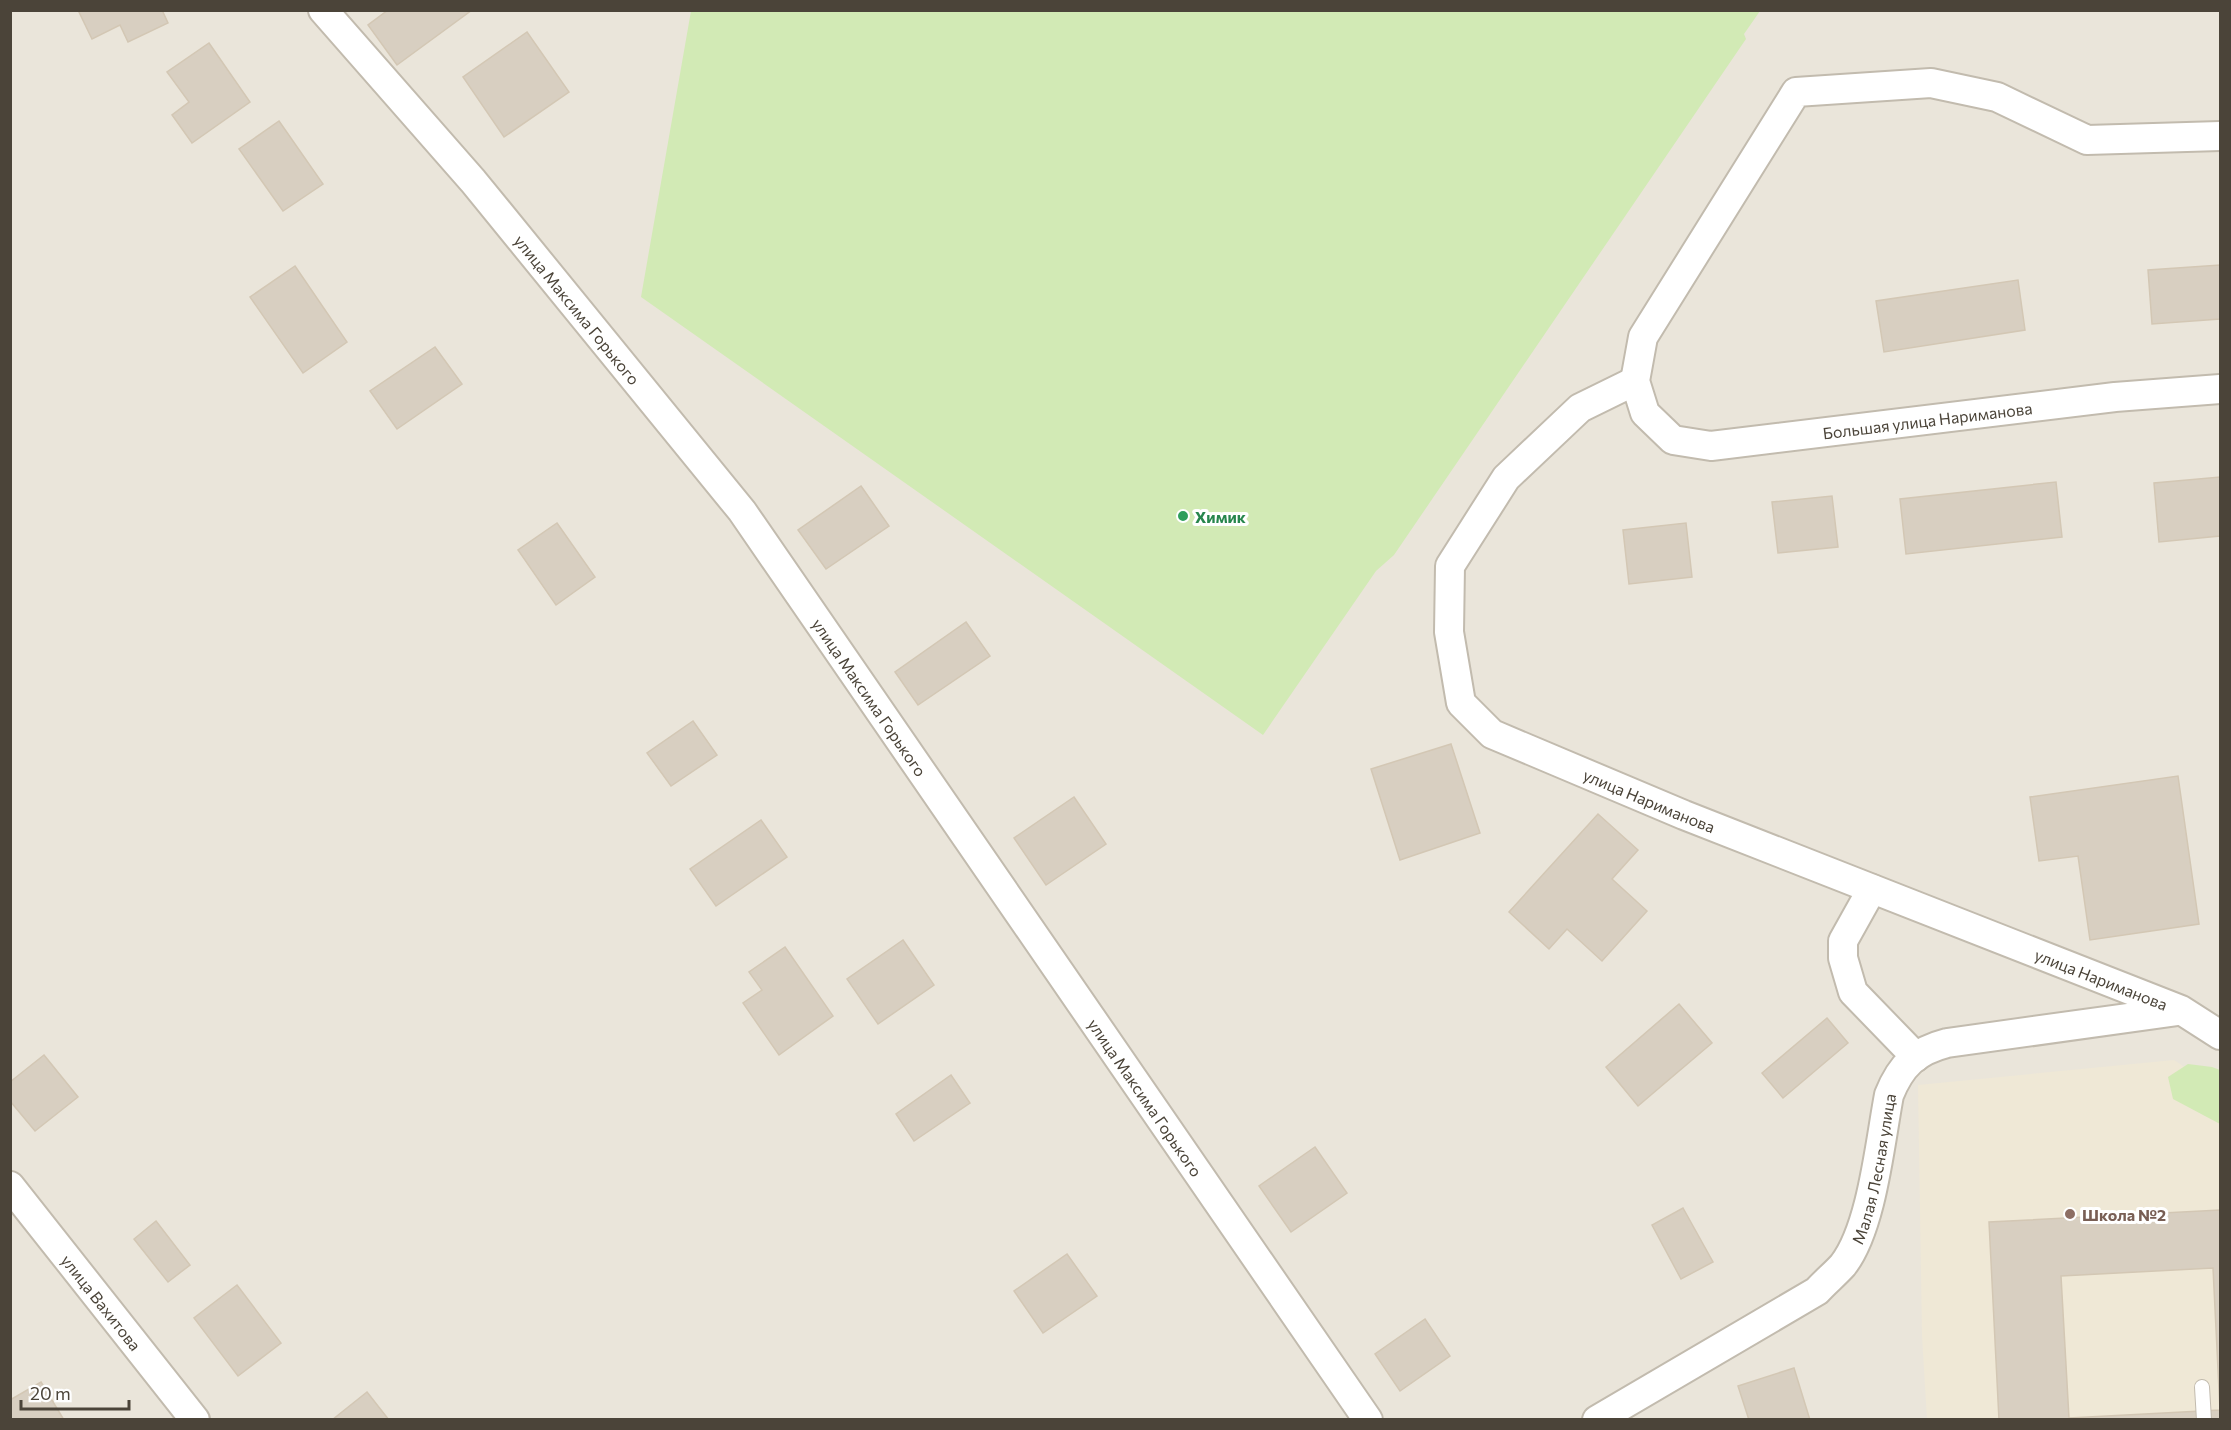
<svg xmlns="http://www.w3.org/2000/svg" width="2231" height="1430" font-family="Commissioner,sans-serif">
  <rect width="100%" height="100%" fill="#f6f3ec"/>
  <rect fill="#eae5da" x="11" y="11" width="2209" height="1408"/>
  <polygon fill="#efe8d6" points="2174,1060 2220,1091 2220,1419 1927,1419 1922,1336 1918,1085"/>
  <g fill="#d2eab5">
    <polygon points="691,11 691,10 1760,11 1744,34 1746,39 1394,555 1376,571 1263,735 641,297"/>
    <polygon points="2188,1064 2212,1067 2220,1070 2220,1124 2173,1099 2168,1077"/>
  </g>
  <g fill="#d8cfc1" stroke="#d3c7b4" stroke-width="1.5" fill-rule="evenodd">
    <polygon points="78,10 162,10 168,23 128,42 120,25 92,39"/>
    <polygon points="388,10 472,10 397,65 368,25"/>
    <polygon points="527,32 569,92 504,137 463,77"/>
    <polygon points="209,43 250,102 192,143 172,115 189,102 167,72"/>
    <polygon points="279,121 323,184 283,211 239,149"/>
    <polygon points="2220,265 2220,319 2152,324 2148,270"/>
    <polygon points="295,266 347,342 303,373 250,297"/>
    <polygon points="2018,280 2025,330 1884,352 1876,301"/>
    <polygon points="435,347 462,384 397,429 370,391"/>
    <polygon points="2220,477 2220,536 2159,542 2154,483"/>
    <polygon points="2056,482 2062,537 1906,554 1900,499"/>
    <polygon points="861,486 889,526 826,569 798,530"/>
    <polygon points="1832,496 1838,547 1778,553 1772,502"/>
    <polygon points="557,523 595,577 556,605 518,550"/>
    <polygon points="1686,523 1692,577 1629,584 1623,530"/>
    <polygon points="966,622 990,656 918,705 895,672"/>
    <polygon points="693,721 717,755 671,786 647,753"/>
    <polygon points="1451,744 1480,833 1400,860 1371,769"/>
    <polygon points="2178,776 2199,924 2090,940 2078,856 2039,861 2030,797"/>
    <polygon points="1074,797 1106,844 1046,885 1014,838"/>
    <polygon points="1598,814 1638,850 1612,879 1647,911 1602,961 1567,929 1549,949 1509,912"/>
    <polygon points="761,820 787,857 716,906 690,869"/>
    <polygon points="903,940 934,985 878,1024 847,979"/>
    <polygon points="785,947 833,1016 779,1055 743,1003 762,990 749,972"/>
    <polygon points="1679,1004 1712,1043 1638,1106 1606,1067"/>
    <polygon points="1827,1018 1848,1043 1783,1098 1762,1073"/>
    <polygon points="44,1055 78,1097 35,1131 10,1101 10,1082"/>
    <polygon points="951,1075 970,1103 914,1141 896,1114"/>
    <polygon points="1315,1147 1347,1193 1291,1232 1259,1186"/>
    <polygon points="1683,1208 1713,1262 1681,1279 1652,1225"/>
    <path d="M2220 1210V1420H1999L1989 1222ZM2213 1268 2220 1410 2069 1418 2061 1276Z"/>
    <polygon points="156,1221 190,1265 168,1282 134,1239"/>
    <polygon points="1067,1254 1097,1296 1043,1333 1014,1291"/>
    <polygon points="237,1285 281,1343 238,1376 194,1318"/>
    <polygon points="1425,1319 1450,1356 1400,1391 1375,1354"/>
    <polygon points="1794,1368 1810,1420 1749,1420 1738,1386"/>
    <polygon points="41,1382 64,1420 10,1420 10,1400"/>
    <polygon points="367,1392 389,1420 332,1420"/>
  </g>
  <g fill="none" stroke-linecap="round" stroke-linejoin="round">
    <g stroke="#c2bbae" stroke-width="16">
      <polyline id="lane" points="2202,1387 2204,1420"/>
    </g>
    <g stroke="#c2bbae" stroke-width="32">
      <g id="street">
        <path id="s1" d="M323 10 473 181 742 511 1368 1420"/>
        <path id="s2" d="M2220 136 2087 140 1997 97 1931 83 1796 92 1643 337 1635 381 1645 413 1673 440 1711 446 2115 397 2220 389"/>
        <path id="s3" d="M1635 381 1580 408 1506 478 1450 566 1449 632 1461 703 1492 734 1684 815 2181 1010 2220 1035"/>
        <polyline points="1872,889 1843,941 1843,958 1853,992 1916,1057"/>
        <path id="s4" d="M10 1186 195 1420"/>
        <path id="s5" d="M1597 1420 1817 1291C1825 1282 1835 1274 1843 1265 1872 1228 1880 1142 1889 1095 1901 1065 1916 1051 1947 1043L2178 1011"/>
      </g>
    </g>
    <use href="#lane" stroke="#fff" stroke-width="14"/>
    <use href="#street" stroke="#fff" stroke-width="28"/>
  </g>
  <circle fill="#2e9e5b" stroke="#fff" stroke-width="2" cx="1183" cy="516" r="6"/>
  <circle fill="#8d6e63" stroke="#fff" stroke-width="2" cx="2070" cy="1214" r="6"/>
  <g text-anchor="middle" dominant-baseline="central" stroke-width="6" stroke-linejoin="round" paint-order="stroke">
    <g font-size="16" fill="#4b4439" stroke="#fff">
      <text stroke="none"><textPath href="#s1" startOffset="393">улица Максима Горького</textPath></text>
      <text stroke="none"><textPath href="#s2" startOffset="1098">Большая улица Нариманова</textPath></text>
      <text stroke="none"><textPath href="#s1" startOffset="879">улица Максима Горького</textPath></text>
      <text stroke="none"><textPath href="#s3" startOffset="620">улица Нариманова</textPath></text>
      <text stroke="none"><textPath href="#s3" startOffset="1106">улица Нариманова</textPath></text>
      <text stroke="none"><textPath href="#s1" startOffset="1365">улица Максима Горького</textPath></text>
      <text stroke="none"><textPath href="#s5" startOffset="394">Малая Лесная улица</textPath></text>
      <text stroke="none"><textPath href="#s4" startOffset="148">улица Вахитова</textPath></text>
    </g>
    <g font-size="16" font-weight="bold" fill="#27864d" stroke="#fff" text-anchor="start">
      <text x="1195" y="516">Химик</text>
    </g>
    <g font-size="16" font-weight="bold" fill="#785e54" stroke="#fff" text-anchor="start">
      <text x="2082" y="1214">Школа №2</text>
    </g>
  </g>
  <rect width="2231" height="1430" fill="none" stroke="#4b4439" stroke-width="24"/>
  <path d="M21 1400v9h108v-9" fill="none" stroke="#4b4439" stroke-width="3"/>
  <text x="30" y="1400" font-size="18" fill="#4b4439" stroke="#ffffff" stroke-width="4.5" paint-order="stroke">20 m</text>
</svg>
